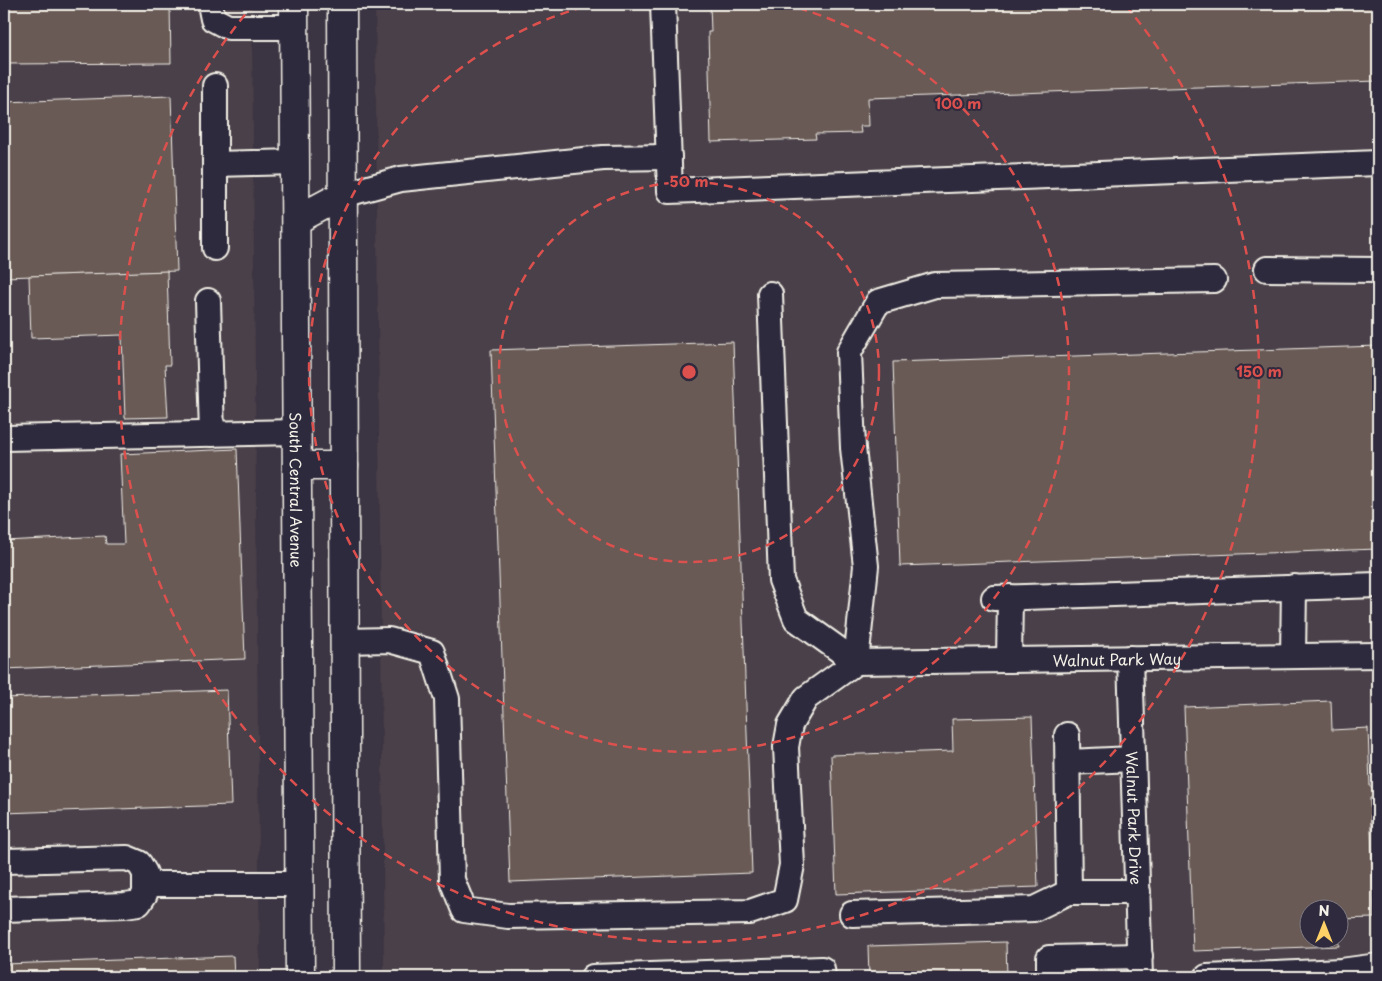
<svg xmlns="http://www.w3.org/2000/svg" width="1382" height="981" font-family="'Playpen Sans',sans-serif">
  <rect width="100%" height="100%" fill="#3b3442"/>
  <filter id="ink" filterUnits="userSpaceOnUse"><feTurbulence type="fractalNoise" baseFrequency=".02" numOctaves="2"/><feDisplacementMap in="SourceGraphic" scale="10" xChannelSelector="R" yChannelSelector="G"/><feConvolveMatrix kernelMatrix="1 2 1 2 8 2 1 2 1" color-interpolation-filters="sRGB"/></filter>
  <g filter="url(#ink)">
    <g fill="#493f48" fill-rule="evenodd">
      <polygon points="4,4 252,4 260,977 4,977"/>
      <path d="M375 4H1378V977H384ZM1310 908H1340V938H1310Z"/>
    </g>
    <g fill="#695a57" stroke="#f4f1e8">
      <polygon points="4,4 170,4 171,63 4,64"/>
      <polygon points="710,4 1378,4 1378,81 868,98 869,126 860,126 861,133 815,134 816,139 711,142 708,32 711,32"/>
      <polygon points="171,96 177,271 4,277 4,102"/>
      <polygon points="167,271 170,365 165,365 168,417 125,418 122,335 31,338 29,276"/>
      <polygon points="733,342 752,873 510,882 491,350"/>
      <polygon points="1378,346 1378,549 900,566 893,362"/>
      <polygon points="237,449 245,659 4,669 4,541 105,536 106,544 124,544 120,454"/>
      <polygon points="227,690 231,805 4,813 4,698"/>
      <polygon points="1331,701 1332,730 1368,728 1370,787 1375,787 1375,798 1370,798 1374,918 1340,919 1340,908 1310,908 1310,938 1338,938 1339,946 1193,951 1184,707"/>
      <polygon points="1032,717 1038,887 836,894 831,755 953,751 952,719"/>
      <polygon points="1006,942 1007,977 869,977 868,946"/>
      <polygon points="233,956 234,977 4,977 4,964"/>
    </g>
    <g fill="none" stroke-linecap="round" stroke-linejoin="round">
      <g stroke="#f4f1e8" stroke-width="28">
        <g id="minor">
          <polyline points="210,4 213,19 228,27 294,27"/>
          <polyline points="663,4 670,191 1378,163"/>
          <polyline points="215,86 215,248"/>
          <polyline points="215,164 295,162"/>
          <polyline points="343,195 401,179 603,158 669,157"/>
          <polyline points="1267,269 1378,270"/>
          <polyline points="770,294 781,580 796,619 856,662"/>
          <polyline points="208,301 212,434"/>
          <polyline points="4,438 297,432"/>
          <polyline points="994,598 1378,585"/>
          <polyline points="345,641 389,640 432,652 447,699 452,880 464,910 508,916 750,912 785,900 792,865 786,747 790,725 806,698 856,662 866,566 853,448 849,352 878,302 935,285 1214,280"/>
          <polyline points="1293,656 1294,587"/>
          <path id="s1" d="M1130 658 1140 977"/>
          <polyline points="1009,660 1010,597"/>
          <path id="s2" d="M856 662 1378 655"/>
          <polyline points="1067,735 1069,892 1138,892"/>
          <polyline points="1068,762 1133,759"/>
          <polyline points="4,861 127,858 139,863 145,873 145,894 139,903 125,905 4,909"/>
          <polyline points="145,884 300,884"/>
          <polyline points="852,914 1034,909 1069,892"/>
          <polyline points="593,977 822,969 823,977"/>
          <polyline points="1049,977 1049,958 1140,956"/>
          <polyline points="1207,977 1341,971 1378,966"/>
        </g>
      </g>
      <g stroke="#f4f1e8" stroke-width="31">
        <g id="major">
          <path id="s3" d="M294 4 300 977"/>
          <polyline points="342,4 346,977"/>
          <polyline points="296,220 343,195"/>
          <polyline points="297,466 344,466"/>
        </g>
      </g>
      <use href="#minor" stroke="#2f2a3d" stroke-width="24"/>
      <use href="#major" stroke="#2f2a3d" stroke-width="28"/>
    </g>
  </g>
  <g fill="none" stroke="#dc504e" stroke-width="2.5" stroke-dasharray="9 6">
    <circle cx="689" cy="372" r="190"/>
    <path d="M784 4A380 380 0 1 1 594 4"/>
    <path d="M1126 6A570 570 0 1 1 252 6"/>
  </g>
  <g text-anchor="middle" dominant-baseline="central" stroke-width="4" stroke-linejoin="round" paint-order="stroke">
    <g font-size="15" fill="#f4f1e8" stroke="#2f2a3d">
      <text stroke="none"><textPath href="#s3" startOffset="486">South Central Avenue</textPath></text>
      <text stroke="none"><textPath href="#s2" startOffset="261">Walnut Park Way</textPath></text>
      <text stroke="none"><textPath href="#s1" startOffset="160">Walnut Park Drive</textPath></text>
    </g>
  </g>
  <circle cx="689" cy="372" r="8" fill="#dc504e" stroke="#2f2a3d" stroke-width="2.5"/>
  <g font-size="15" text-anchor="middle" font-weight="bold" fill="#dc504e" stroke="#2f2a3d" stroke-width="4" stroke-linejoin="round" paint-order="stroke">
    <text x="958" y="109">100 m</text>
    <text x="689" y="187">50 m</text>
    <text x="1259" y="377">150 m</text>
  </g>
  <rect width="1382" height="981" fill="none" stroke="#2f2a3d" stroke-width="20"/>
  <rect x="10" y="10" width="1362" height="961" fill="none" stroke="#f4f1e8" stroke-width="2" filter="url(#ink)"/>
  <g transform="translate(1324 924)"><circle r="24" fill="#2f2a3d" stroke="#7e7a81"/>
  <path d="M0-4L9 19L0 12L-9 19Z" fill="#ffd166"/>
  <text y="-8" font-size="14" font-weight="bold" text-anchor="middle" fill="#f4f1e8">N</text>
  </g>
</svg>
